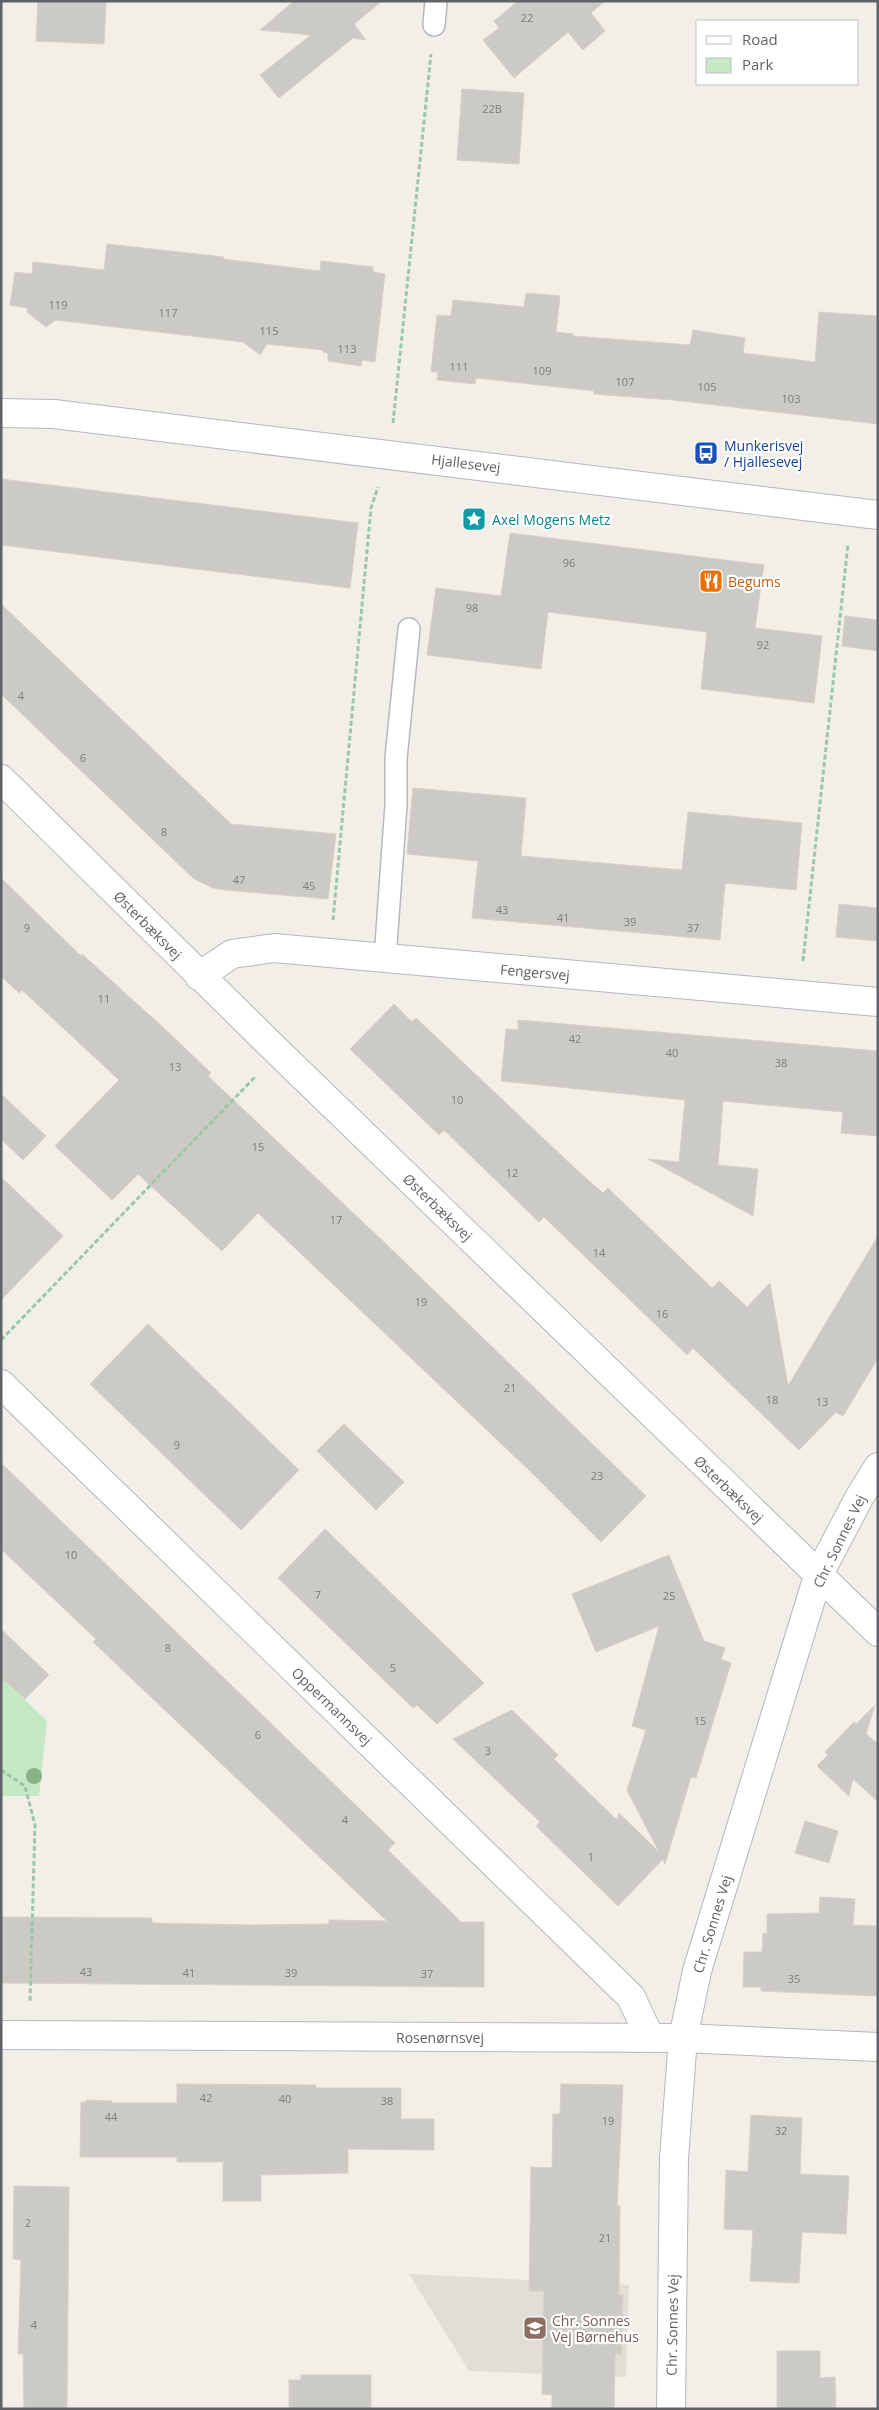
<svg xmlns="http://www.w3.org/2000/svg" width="879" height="2410" font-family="'Open Sans',sans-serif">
  <rect width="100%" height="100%" fill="#f1efe8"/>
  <polygon fill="#e1ded6" points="409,2274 629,2285 626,2377 469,2371"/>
  <polygon fill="#c5e8c5" points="1,1677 47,1721 39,1796 1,1796"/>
  <g fill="#cccac5" stroke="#d6d1c6">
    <polygon points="38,1 106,1 104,44 36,41"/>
    <polygon points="294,1 382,1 354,24 366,40 353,38 279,98 260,75 311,35 260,30"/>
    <polygon points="518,1 605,1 591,13 605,31 583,50 568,32 514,78 483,40 499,28 494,21"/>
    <polygon points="462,89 524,93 519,164 457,160"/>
    <polygon points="107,244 224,257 223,259 320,271 321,261 373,267 373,272 385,274 375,362 362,360 361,366 328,361 328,353 323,352 323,350 267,344 260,355 243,342 56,320 46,327 27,312 28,308 10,305 15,272 32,274 33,262 104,270"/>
    <polygon points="526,293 560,296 556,332 573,334 573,336 690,345 693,330 745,338 743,353 815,362 819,312 878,316 878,424 673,400 594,394 594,391 476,378 475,384 437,380 438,372 431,372 437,315 451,316 453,300 524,307"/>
    <polygon points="1,479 358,523 350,588 1,545"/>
    <polygon points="510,533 764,565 755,628 822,636 814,703 701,689 707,632 548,612 541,669 427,655 436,588 501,596"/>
    <polygon points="1,604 231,824 336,834 328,899 225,890 213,888 194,879 1,694"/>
    <polygon points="845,616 878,620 878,651 842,646"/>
    <polygon points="413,788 526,798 521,856 682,870 688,812 802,823 796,890 725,883 720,940 472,918 478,861 407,854"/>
    <polygon points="1,878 81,956 82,954 166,1030 211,1073 208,1076 384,1242 646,1496 601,1542 531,1472 258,1213 222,1251 138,1174 112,1200 55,1146 119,1080 22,990 19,993 1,976"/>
    <polygon points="839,904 878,908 878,941 836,937"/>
    <polygon points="394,1004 412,1022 416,1018 580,1173 603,1193 608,1188 712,1288 719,1281 747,1307 770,1283 788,1386 878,1236 878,1358 843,1416 836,1412 799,1450 693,1348 687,1355 544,1217 539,1222 444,1130 439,1135 350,1049"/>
    <polygon points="518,1020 878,1051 878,1136 841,1133 843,1112 723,1101 718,1165 758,1169 753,1216 648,1159 679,1162 685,1100 501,1081 506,1029 518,1030"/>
    <polygon points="1,1094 46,1136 23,1160 1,1139"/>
    <polygon points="1,1177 63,1236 1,1300"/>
    <polygon points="148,1324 299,1470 241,1530 90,1384"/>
    <polygon points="344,1424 404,1482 376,1510 317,1451"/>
    <polygon points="1,1463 395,1843 388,1850 461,1922 484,1922 484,1987 1,1983 1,1917 152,1918 152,1923 251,1925 329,1924 329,1920 387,1921 93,1642 96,1639 1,1549"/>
    <polygon points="325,1529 484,1683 437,1724 417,1705 413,1708 278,1578"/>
    <polygon points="669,1555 704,1641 725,1648 721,1659 731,1663 696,1778 691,1777 665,1864 663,1859 618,1906 536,1826 540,1822 453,1739 512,1710 558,1755 554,1759 617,1820 619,1813 659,1852 627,1790 646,1730 632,1726 659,1626 596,1652 572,1594"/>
    <polygon points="1,1629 49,1675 25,1699 1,1677"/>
    <polygon points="875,1705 866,1734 878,1744 878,1802 853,1779 849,1796 817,1766 828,1755 825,1752 854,1722 856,1724"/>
    <polygon points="805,1821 838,1831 829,1863 795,1853"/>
    <polygon points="820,1897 855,1899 853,1925 878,1926 878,1996 761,1991 761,1987 743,1987 744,1952 762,1952 763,1933 767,1934 767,1914 819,1913"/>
    <polygon points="177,2084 316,2085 316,2088 401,2088 401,2119 434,2119 434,2150 348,2149 348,2173 261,2175 261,2201 223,2201 223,2162 177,2162 177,2157 80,2157 81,2102 86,2102 86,2100 112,2101 112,2103 177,2103"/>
    <polygon points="561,2084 623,2085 617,2206 620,2206 619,2295 623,2295 621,2354 615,2354 614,2409 552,2409 552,2395 542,2394 544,2291 529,2291 531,2167 552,2168 553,2114 560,2114"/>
    <polygon points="751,2115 802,2118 800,2174 849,2176 846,2234 802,2232 799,2283 750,2281 753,2230 724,2229 726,2170 748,2172"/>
    <polygon points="14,2186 69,2187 67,2409 24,2409 23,2354 18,2354 21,2260 13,2259"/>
    <polygon points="777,2351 820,2351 820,2378 835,2377 836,2409 777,2409"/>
    <polygon points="301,2375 371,2375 371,2409 289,2409 289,2380 301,2380"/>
  </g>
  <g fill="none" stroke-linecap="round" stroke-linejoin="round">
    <g stroke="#b5b8bc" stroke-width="24">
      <g id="service">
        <polyline points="434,25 436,1"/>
        <polyline points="385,959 396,805 396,758 409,629"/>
      </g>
    </g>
    <g stroke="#b5b8bc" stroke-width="30">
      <g id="minor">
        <polyline points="1,779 279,1053 878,1632"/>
        <polyline points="199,976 232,954 274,948 878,1002"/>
        <polyline points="1,1384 631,1997 650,2038"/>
        <polyline points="1,2035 683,2038 878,2047"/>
        <polyline points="671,2409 674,2158 683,2038 697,1971 818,1576 859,1498 878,1467"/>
      </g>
    </g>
    <g stroke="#b5b8bc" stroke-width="30">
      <polyline id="tertiary" points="1,413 54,414 878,515"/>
    </g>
    <g stroke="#9cc7a9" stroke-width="3" stroke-dasharray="5 2.5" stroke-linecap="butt">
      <polyline points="393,423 431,54"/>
      <polyline points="333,920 371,508 378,487"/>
      <polyline points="803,961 848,544"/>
      <polyline points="1,1340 256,1076"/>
      <polyline points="1,1770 25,1786 35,1825 30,2001"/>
    </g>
    <use href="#service" stroke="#fff" stroke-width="21"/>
    <use href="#minor" stroke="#fff" stroke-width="28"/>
    <use href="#tertiary" stroke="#fff" stroke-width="28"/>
  </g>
  <circle fill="#89b387" cx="34" cy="1776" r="8"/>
  <defs>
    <g id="bus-square" transform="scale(1.25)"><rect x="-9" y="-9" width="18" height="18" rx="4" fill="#1a4fb4" stroke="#fff"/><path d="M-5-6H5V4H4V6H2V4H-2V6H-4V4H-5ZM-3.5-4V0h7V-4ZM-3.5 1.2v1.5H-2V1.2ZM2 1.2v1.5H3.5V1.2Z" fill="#fff"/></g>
    <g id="sight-square" transform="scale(1.25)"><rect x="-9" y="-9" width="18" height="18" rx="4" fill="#0f9aa8" stroke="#fff"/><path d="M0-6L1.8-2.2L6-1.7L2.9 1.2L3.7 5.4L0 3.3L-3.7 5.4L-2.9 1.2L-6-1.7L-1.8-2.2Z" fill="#fff"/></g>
    <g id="restaurant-square" transform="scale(1.25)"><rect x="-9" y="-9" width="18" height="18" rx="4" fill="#e8710a" stroke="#fff"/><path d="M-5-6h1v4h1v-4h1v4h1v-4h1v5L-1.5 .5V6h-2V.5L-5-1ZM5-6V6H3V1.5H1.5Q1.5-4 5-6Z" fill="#fff"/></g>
    <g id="school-square" transform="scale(1.25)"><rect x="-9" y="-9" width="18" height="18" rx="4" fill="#8d6e63" stroke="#fff"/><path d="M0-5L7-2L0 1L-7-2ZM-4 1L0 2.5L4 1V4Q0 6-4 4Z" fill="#fff"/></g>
  </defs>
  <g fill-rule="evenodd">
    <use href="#bus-square" x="706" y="453"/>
    <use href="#sight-square" x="474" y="519"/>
    <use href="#restaurant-square" x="711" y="581"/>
    <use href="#school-square" x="535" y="2328"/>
  </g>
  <g text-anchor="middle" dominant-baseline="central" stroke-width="4.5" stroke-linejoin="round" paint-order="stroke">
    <g font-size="11" fill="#7a7d7f">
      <text x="527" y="17">22</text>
      <text x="492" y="108">22B</text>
      <text x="58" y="304">119</text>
      <text x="168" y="312">117</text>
      <text x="269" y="330">115</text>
      <text x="347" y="348">113</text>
      <text x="459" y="366">111</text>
      <text x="542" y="370">109</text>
      <text x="625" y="381">107</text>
      <text x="707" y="386">105</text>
      <text x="791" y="398">103</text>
      <text x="569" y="562">96</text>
      <text x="472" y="607">98</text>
      <text x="763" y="644">92</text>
      <text x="21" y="695">4</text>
      <text x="83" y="757">6</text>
      <text x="164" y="831">8</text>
      <text x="239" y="879">47</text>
      <text x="309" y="885">45</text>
      <text x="502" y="909">43</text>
      <text x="563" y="917">41</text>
      <text x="630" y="921">39</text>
      <text x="27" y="927">9</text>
      <text x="693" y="927">37</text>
      <text x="104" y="998">11</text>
      <text x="575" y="1038">42</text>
      <text x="672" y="1052">40</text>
      <text x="781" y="1062">38</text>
      <text x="175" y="1066">13</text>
      <text x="457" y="1099">10</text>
      <text x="258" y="1146">15</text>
      <text x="512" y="1172">12</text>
      <text x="336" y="1219">17</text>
      <text x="599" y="1252">14</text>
      <text x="421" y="1301">19</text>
      <text x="662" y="1313">16</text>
      <text x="510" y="1387">21</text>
      <text x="772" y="1399">18</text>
      <text x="822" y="1401">13</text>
      <text x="177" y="1444">9</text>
      <text x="597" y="1475">23</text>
      <text x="71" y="1554">10</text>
      <text x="318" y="1594">7</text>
      <text x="669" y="1595">25</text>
      <text x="168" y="1647">8</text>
      <text x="393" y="1667">5</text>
      <text x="700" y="1720">15</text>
      <text x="258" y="1734">6</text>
      <text x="488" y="1750">3</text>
      <text x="345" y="1819">4</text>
      <text x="591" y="1856">1</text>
      <text x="86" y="1971">43</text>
      <text x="189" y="1972">41</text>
      <text x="291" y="1972">39</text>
      <text x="427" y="1973">37</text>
      <text x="794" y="1978">35</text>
      <text x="206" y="2097">42</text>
      <text x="285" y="2098">40</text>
      <text x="387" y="2100">38</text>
      <text x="111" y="2116">44</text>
      <text x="608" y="2120">19</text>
      <text x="781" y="2130">32</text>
      <text x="28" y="2222">2</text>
      <text x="605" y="2237">21</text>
      <text x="34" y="2324">4</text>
    </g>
    <g font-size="14" fill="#164399" stroke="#fff" text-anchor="start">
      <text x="724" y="445">Munkerisvej<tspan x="724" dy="16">/ Hjallesevej</tspan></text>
    </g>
    <g font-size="14" fill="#5f6368" stroke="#fff">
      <text transform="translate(466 463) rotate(7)">Hjallesevej</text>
      <text transform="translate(148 925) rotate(45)">Østerbæksvej</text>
      <text transform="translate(535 972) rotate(5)">Fengersvej</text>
      <text transform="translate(438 1207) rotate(44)">Østerbæksvej</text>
      <text transform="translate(729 1489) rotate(44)">Østerbæksvej</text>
      <text transform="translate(839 1541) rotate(-64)">Chr. Sonnes Vej</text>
      <text transform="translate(332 1706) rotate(44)">Oppermannsvej</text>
      <text transform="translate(712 1924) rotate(-73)">Chr. Sonnes Vej</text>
      <text x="440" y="2037">Rosenørnsvej</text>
      <text transform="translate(672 2325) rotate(-89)">Chr. Sonnes Vej</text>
    </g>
    <g font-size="14" fill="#0d838f" stroke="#fff" text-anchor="start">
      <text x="492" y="519">Axel Mogens Metz</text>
    </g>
    <g font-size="14" fill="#c56008" stroke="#fff" text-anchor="start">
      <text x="728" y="581">Begums</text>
    </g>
    <g font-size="14" fill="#785e54" stroke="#fff" text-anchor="start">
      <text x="552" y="2320">Chr. Sonnes<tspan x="552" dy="16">Vej Børnehus</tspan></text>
    </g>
  </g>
  <rect width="879" height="2410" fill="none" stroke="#5f6368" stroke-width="5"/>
  <rect x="696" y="20" width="162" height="65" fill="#ffffff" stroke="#bfc1c3"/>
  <rect x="706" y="36" width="25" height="8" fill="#ffffff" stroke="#bfc1c3"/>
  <text x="742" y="45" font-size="15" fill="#5f6368">Road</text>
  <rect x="706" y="58" width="25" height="15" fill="#c5e8c5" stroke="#bfc1c3"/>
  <text x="742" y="70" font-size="15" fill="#5f6368">Park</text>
</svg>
